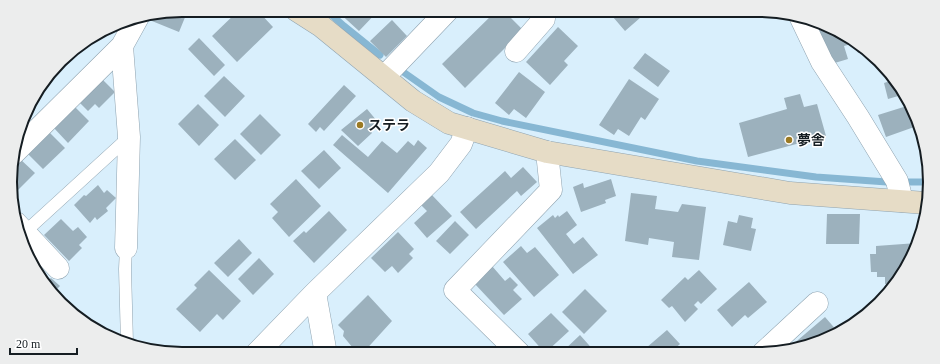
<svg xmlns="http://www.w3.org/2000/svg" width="940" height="364" viewBox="0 0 940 364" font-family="'Times New Roman','Noto Sans JP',serif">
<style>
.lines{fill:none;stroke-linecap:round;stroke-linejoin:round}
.stream{stroke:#87b7d3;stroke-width:7}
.building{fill:#9cb1bd}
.lane-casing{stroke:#8fa3b0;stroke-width:13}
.street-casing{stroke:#8fa3b0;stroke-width:23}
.secondary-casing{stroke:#8fa3b0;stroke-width:23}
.lane{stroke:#fff;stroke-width:12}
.street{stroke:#fff;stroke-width:22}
.secondary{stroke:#e6dcc6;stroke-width:22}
.poi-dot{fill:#9b7a24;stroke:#fff;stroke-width:1.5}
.labels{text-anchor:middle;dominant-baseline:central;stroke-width:3;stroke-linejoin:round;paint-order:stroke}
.poi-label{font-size:14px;font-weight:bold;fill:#151d22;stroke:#fff;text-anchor:start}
.rim{fill:none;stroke:#151d22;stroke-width:2}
</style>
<rect width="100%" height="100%" fill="#d9effc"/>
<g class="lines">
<path class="stream" d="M326,10L344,26L380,55
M399,69L439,97L473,113L502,121L697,161L816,177L887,182
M904,182H927"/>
</g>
<path class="building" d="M182,10H188L179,32L147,19L149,16Z
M244,10H257L273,27L237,62L212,36L238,11L240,13Z
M336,10H379L359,31Z
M497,10H503L523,30L465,88L442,64Z
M607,10H648V11L625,31Z
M691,10H716V11L691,14Z
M392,20L407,36L386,57L370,41Z
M815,22L863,46L867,50L858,53L855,43L844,46L848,59L828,65Z
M558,27L578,46L564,61L568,65L550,85L526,62Z
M199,38L225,65L214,76L188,49Z
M645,53L670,71L658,87L633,68Z
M519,72L545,92L526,118L514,109L509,115L495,103Z
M224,76L245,96L225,117L204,96Z
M100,77L115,92L99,108L95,104L88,111L77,100Z
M629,79L659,99L645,120L641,117L629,136L618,129L614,135L599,125Z
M893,80L905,94L888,99L884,83Z
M344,85L356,96L324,131L320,127L316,132L308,124Z
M800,94L804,107L817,104L826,136L748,157L739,123L787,109L784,98Z
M198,104L219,125L199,146L178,124Z
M910,105L917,126L886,137L878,115Z
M74,106L89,121L68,143L53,127Z
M367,109L377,121L369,129L372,133L358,146L341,130Z
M260,114L281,135L261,155L240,134Z
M49,132L65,148L43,169L28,154Z
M342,135L368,157L382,141L397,153L408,141L414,146L418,140L427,148L388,193L333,145Z
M235,139L256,160L235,180L214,159Z
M324,150L341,168L319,189L301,171Z
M19,158L35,173L13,195L12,166Z
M523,167L537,182L521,196L517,191L476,229L460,212L505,171L511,178Z
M296,179L321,206L289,237L272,218L278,212L270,204Z
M611,179L616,196L605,200L606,203L581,212L573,187L583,183L584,188Z
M98,185L104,193L107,190L116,198L106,208L108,211L97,220L95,217L90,223L74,205L84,195L86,196Z
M631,193L657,196L655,209L678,212L682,204L706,207L699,260L672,257L674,242L649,238L648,245L625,241Z
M431,194L452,216L427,238L414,223L427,211L420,204Z
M329,211L347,230L314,263L293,241L304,231L306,233Z
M567,211L577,225L566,234L574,244L583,237L598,255L573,274L537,228L553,215L555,218L558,215L559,217Z
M827,214H860L859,244H826Z
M739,215L753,218L751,228L756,229L751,251L723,245L728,221L737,223Z
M61,219L73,231L78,227L87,237L79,245L82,248L69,261L44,235Z
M455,221L469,235L450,254L436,241Z
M398,232L414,249L409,254L413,258L398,273L392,266L385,272L371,258Z
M239,239L252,253L228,277L214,263Z
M917,243L901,277L896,283L885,284V277H877V272H871L870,254H876V246Z
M521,246L527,253L535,247L559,275L534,297L503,262Z
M259,258L274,274L253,295L238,279Z
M492,266L505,281L510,277L518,285L513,290L522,299L504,315L474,283Z
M209,270L241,301L223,320L217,314L200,332L176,309L197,288L194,285Z
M699,270L717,289L701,304L698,301L694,305L698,309L685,322L672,306L669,308L661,300L685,277L688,280Z
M37,274L46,282L51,278L60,286L53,293L39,277Z
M749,282L767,302L748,318L745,315L732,327L717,310Z
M585,289L607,311L584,334L562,312Z
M368,295L392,321L362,354H358L343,336L344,331L338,325Z
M551,313L569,331L545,353L528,334Z
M825,317L838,332L824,341L785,351Z
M667,330L680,344L670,353H639L644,347L646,348Z
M580,335L596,353H561Z"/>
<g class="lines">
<defs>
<path id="lane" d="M25,232L129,137
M126,248L125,269L127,343"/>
<path id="street" d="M800,16L822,62L858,117L897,181L902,201
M516,51L544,19
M384,77L448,10
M14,153L122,46
M16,223L58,268
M126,248L129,137L122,46L138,17
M315,293L326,354
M519,353L455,290L551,190L547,152
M763,353L817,303
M256,354L315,293L439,173L461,144L467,128"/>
<path id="secondary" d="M296,10L321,26L413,101L449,123L547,152L790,193L926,203"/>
</defs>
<use href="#lane" class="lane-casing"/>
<use href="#street" class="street-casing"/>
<use href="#secondary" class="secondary-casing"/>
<use href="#lane" class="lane"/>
<use href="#street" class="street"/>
<use href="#secondary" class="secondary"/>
</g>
<g class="poi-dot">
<circle cx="360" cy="125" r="4"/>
<circle cx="789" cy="140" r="4"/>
</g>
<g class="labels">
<g class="poi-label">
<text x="368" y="125">ステラ</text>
<text x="797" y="140">夢舎</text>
</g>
</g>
<path d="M0 0H940V364H0ZM182 17H758A165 165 0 0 1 923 182V182A165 165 0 0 1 758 347H182A165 165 0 0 1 17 182V182A165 165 0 0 1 182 17Z" fill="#eceded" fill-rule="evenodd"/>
<path class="rim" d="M182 17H758A165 165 0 0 1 923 182V182A165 165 0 0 1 758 347H182A165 165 0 0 1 17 182V182A165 165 0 0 1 182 17Z"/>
<path d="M10 348v6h67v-6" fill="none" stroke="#151d22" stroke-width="2"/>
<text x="16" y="348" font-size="12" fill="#151d22" stroke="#ffffff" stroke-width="3" paint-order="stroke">20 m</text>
</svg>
